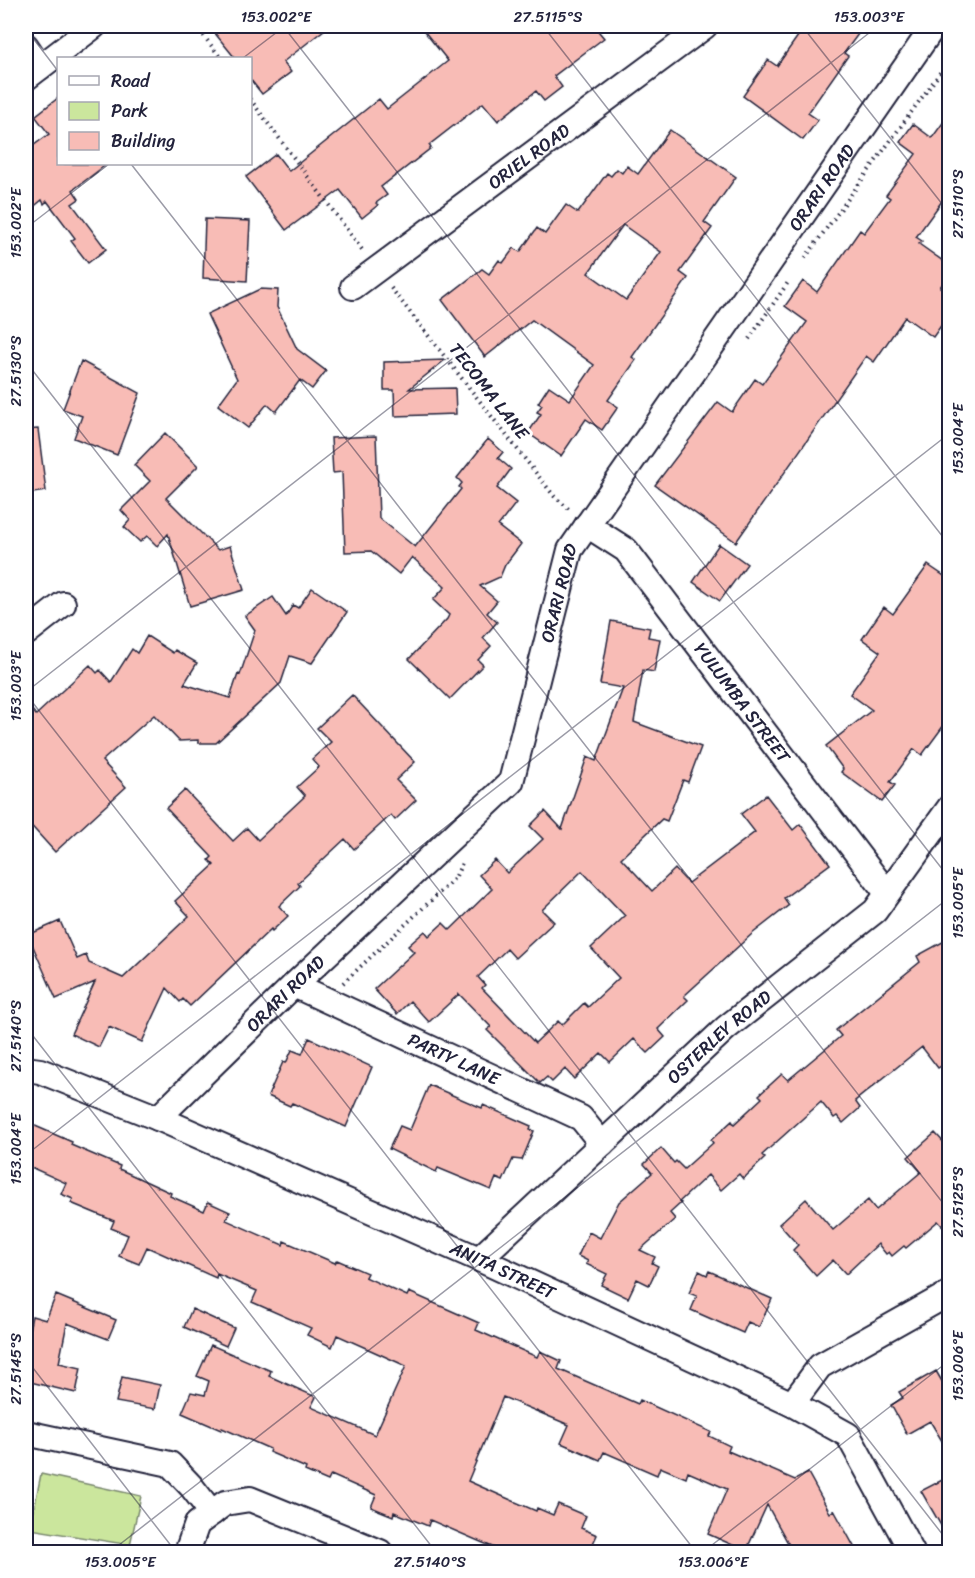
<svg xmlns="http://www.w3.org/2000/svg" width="975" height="1578" viewBox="0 0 975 1578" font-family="Sriracha,sans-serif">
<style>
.green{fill:#cbe69d;stroke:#76846c;stroke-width:1.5}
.building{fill:#f8bcb6;stroke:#22223b;stroke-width:1.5;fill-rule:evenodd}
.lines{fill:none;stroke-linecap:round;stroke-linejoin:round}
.minor-casing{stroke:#22223b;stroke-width:28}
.path{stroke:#22223b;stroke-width:4;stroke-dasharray:1.5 4.5;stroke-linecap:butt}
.minor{stroke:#fff;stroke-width:24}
.ticks{fill:none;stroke:#22223b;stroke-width:1.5;stroke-opacity:0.45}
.labels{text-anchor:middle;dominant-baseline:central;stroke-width:6;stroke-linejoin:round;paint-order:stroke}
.street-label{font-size:18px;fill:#22223b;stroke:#fff}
.neatline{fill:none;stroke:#22223b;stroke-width:2}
.ticks-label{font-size:15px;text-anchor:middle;fill:#22223b}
</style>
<rect width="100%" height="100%" fill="#fff"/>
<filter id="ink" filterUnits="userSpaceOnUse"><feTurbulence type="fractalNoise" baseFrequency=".0167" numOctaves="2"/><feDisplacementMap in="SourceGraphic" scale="12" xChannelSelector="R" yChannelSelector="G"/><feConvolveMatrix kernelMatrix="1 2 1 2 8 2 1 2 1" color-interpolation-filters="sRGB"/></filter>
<g filter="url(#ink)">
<path class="green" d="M41,1474L141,1496L130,1545L30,1529Z"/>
<path class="building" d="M209,26H329L283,62L291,72L262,94L250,79V58H235Z
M420,26H594L604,38L554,76L562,87L544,101L536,91L498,121L483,103L429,145L431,148L381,187L387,195L376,203L378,205L362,218L340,190L286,230L246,177L276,154L289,171L379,99L387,109L448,61Z
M805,26H864L844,53L848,56L808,113L818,120L803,140L743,96L768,60L777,66Z
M58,98V164H107L73,190L79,199L72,204L106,249L88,263L71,241L75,238L47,201L44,204L42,200L26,213V151L49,134L35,116Z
M950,113V190L916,237L922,241L919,244L950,266V274L940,287L950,294V313L933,337L905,317L874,362L866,356L736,542L655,485L718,402L732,412L755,379L762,384L807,322L785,306L803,281L817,292L860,230L864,233L890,198L886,195L916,154L900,142L913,124L932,138Z
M670,130L736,177L704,222L712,228L680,272L688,278L632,357L636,360L608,400L618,407L602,430L586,419L561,456L528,433L541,414L537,412L542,405L538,403L549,386L570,400L594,365L532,320L485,357L442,300L482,269L489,274L499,260L503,263L514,248L520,252L537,228L545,234L566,205L578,213L607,173L611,176L617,169L622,173L627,166L638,174ZM623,225L661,252L626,300L588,273Z
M205,219L250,221L247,281L203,278Z
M260,289L278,290L277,307L297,349L326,371L312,389L300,380L276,412L267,404L248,428L218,405L237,379L207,314Z
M445,360L409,389L455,388L456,414L395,416L394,390H384V362Z
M81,361L140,393L117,455L74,438L82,416L63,409Z
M38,429L46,491L26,494V430Z
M165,433L198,466L166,498L218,550L230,546L244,590L190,606L168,534L157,546L147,536L140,542L124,527L130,520L121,510L150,481L134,465Z
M376,436L379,518L415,547L461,489L459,487L462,483L457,478L488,439L503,452L498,458L511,469L497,488L516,503L498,526L521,544L505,565L500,577L480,586L497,601L487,613L497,622L483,638L491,646L478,660L483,665L450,699L409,659L447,619L449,615L433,600L445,587L412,557L399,574L371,551L345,552L342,472L333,473L331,438Z
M719,544L747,564L720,601L693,582Z
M928,565L950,580V717L922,755L914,749L890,782L895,785L882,802L841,772L843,769L826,746L872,710L850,694L880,652L862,639L884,607L893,614Z
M312,588L347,612L312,663L290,656L281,683L216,743H198V740L179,741L154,715L102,761L126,787L55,852L26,820V703L36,715L90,665L97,673L100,670L111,682L132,649L137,653L147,636L173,653L175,650L197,663L184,684L230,698L238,674L240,675L255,630L245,616L273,597L286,616L293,605L298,608Z
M611,621L650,628L648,637L660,639L654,672L643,670L634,722L701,747L688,782L683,780L667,821L662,819L621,858L652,891L675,869L688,883L755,832L741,814L766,795L793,830L800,824L830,864L784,898L789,905L752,934L684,996L688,1000L658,1029L665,1037L648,1053L634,1039L610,1062L601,1053L574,1079L565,1069L552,1082L547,1077L540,1083L487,1030L491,1027L459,994L429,1022L410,1001L397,1014L374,989L414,952L408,946L425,931L429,936L443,923L450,930L492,889L479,875L495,860L507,873L543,839L530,826L545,811L562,829L587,757L596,761L623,688L600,684ZM582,871L625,916L591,948L619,978L588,1007L584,1003L562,1025L558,1021L535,1043L482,988L485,985L478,977L507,949L515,958L554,922L542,910Z
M352,695L415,762L396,780L416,800L395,820L391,815L354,849L345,839L298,883L300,886L279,906L288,916L272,931L271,929L190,1006L183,999L180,1002L167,988L142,1042L109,1027L99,1047L71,1034L95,982L56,999L28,935L60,921L77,959L86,955L89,963L123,978L189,916L175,901L214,865L209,860L212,857L166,808L185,790L233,841L247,828L258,840L305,796L297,787L319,767L312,759L331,742L317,728Z
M950,938V1060L938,1068L922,1047L855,1101L860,1108L843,1123L837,1116L834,1118L821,1102L762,1155L765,1158L743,1179L739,1174L721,1190L708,1175L679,1202L681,1203L670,1213L675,1219L640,1250L655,1257L652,1263L658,1266L649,1285L637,1279L628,1298L601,1285L607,1274L586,1264L588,1261L578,1256L589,1232L600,1238L619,1202L652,1173L644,1164L661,1148L674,1163L676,1161L684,1169L713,1143L711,1140L732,1121L734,1124L762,1098L759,1095L782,1074L788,1080L841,1036L836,1030L920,962L917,956Z
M309,1038L372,1067L346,1127L292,1103L290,1106L268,1096L283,1062L286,1063L292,1050L302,1054Z
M429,1085L482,1108L483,1105L531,1126L530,1130L534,1131L522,1160L513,1159L503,1181L496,1178L491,1190L438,1168L436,1172L389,1149L400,1126L410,1130Z
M26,1122L72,1142L71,1145L120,1166L119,1169L171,1193L170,1196L204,1211L208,1202L230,1212L226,1220L283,1245L284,1241L335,1263L337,1260L367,1273L365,1277L407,1296L409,1292L479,1323L476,1330L537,1357L540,1351L561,1361L558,1369L638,1404L640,1400L711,1432L709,1436L730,1446L728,1451L795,1480L808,1473L830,1513L834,1510L857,1552H793L767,1505L746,1551L708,1534L727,1489L688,1472L686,1478L660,1467L657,1475L604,1452L600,1460L561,1443L569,1425L503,1397L468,1481L536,1511L537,1508L553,1515L558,1504L586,1516L581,1528L597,1535L589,1552H504L430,1520L428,1526L394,1512L393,1516L371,1507L376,1495L331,1475L328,1481L305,1471L306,1468L269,1452L270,1449L222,1428L221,1430L182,1413L191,1392L205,1395L209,1381L197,1376L211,1345L271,1371L269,1376L316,1397L311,1407L375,1435L406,1366L337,1335L332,1347L307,1335L311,1328L252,1302L257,1291L217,1274L216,1278L147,1247L139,1264L119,1256L128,1235L111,1228L114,1221L71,1203L73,1199L61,1194L66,1183L26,1165Z
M935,1133L950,1149V1234L938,1221L906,1248L904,1246L892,1256L889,1252L886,1254L878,1244L846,1274L833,1260L816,1276L793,1250L798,1245L779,1224L806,1199L833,1230L868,1200L876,1210L921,1172L908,1157Z
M699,1271L707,1275L709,1271L772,1299L759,1327L748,1322L743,1333L691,1310L697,1296L689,1293Z
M56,1295L116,1320L108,1339L67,1323L59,1363L81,1368L76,1393L26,1381V1345L32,1316L46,1320Z
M192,1309L234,1328L226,1346L184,1327Z
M936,1371L950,1395V1454L930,1421L907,1434L891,1405L903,1398L899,1392Z
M122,1377L160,1385L155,1409L116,1402Z
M950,1476V1541L921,1491Z"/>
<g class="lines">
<defs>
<g id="minor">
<path d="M26,46L40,67"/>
<path d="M26,78L94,26"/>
<path id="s1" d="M353,287L705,26"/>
<path id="s2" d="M587,525L626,550L887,893"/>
<path d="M26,633L63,604"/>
<path id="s3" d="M294,985L581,1118L602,1144"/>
<path id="s4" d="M26,1069L40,1071L158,1118L479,1259L792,1404L848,1435L912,1552"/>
<path id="s5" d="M158,1118L294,985L511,782L570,550L934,26"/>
<path id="s6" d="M479,1259L726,1028L875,911L950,807"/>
<path d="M792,1404L820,1366L950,1293"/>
<path d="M26,1433L170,1464L191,1486L212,1513"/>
<path d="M187,1552L197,1524L225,1503L250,1499L380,1552"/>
</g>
</defs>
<use href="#minor" class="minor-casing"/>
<path class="path" d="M196,26L221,58
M250,99L363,251
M805,258L950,59
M391,288L554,496L571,511
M749,339L789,281
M343,983L455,878L462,863"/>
<use href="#minor" class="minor"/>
</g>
</g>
<path class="ticks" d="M283,26L950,879M543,26L950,546M802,26L950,214M26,29L58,71M243,58L285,26M131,164L950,1212M26,228L109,164M26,362L950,1544M26,692L878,26M26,694L696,1552M26,1027L436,1552M26,1155L950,433M26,1359L176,1552M110,1552L950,897M703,1552L950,1360"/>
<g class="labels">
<g class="street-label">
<text stroke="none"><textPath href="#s1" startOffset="219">ORIEL ROAD</textPath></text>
<text stroke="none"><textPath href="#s5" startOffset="1168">ORARI ROAD</textPath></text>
<text transform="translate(489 391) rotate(52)">TECOMA LANE</text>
<text stroke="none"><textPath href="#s5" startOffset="682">ORARI ROAD</textPath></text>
<text stroke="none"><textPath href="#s2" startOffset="238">YULUMBA STREET</textPath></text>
<text stroke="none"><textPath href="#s5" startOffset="178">ORARI ROAD</textPath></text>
<text stroke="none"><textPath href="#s6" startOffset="327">OSTERLEY ROAD</textPath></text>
<text stroke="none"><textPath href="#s3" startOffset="176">PARTY LANE</textPath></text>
<text stroke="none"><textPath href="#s4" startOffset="518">ANITA STREET</textPath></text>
</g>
</g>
<rect width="975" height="1578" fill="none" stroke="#fff" stroke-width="66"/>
<rect x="57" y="57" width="195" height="108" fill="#ffffff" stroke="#a7a7b1" stroke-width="1.5"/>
<rect x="69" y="76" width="30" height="9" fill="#ffffff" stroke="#a7a7b1" stroke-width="1.5"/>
<text x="111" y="87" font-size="18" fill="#22223b">Road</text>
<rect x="69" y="102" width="30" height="18" fill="#cbe69d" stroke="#a7a7b1" stroke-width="1.5"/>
<text x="111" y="117" font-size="18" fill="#22223b">Park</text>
<rect x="69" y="132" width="30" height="18" fill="#f8bcb6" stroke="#a7a7b1" stroke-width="1.5"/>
<text x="111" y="147" font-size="18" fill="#22223b">Building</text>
<rect x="33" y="33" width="909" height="1512" class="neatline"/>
<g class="ticks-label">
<text x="276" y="22">153.002°E</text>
<text x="548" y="22">27.5115°S</text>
<text x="869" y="22">153.003°E</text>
<text transform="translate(958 204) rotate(-90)" y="5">27.5110°S</text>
<text transform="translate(16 223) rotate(-90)" y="5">153.002°E</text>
<text transform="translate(16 371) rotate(-90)" y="5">27.5130°S</text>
<text transform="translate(958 439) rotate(-90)" y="5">153.004°E</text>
<text transform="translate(16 686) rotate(-90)" y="5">153.003°E</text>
<text transform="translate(958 903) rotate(-90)" y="5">153.005°E</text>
<text transform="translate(16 1036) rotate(-90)" y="5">27.5140°S</text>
<text transform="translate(16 1149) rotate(-90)" y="5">153.004°E</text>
<text transform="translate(958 1202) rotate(-90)" y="5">27.5125°S</text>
<text transform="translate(958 1366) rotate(-90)" y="5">153.006°E</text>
<text transform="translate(16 1369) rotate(-90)" y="5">27.5145°S</text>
<text x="120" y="1567">153.005°E</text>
<text x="430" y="1567">27.5140°S</text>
<text x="713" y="1567">153.006°E</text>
</g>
</svg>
